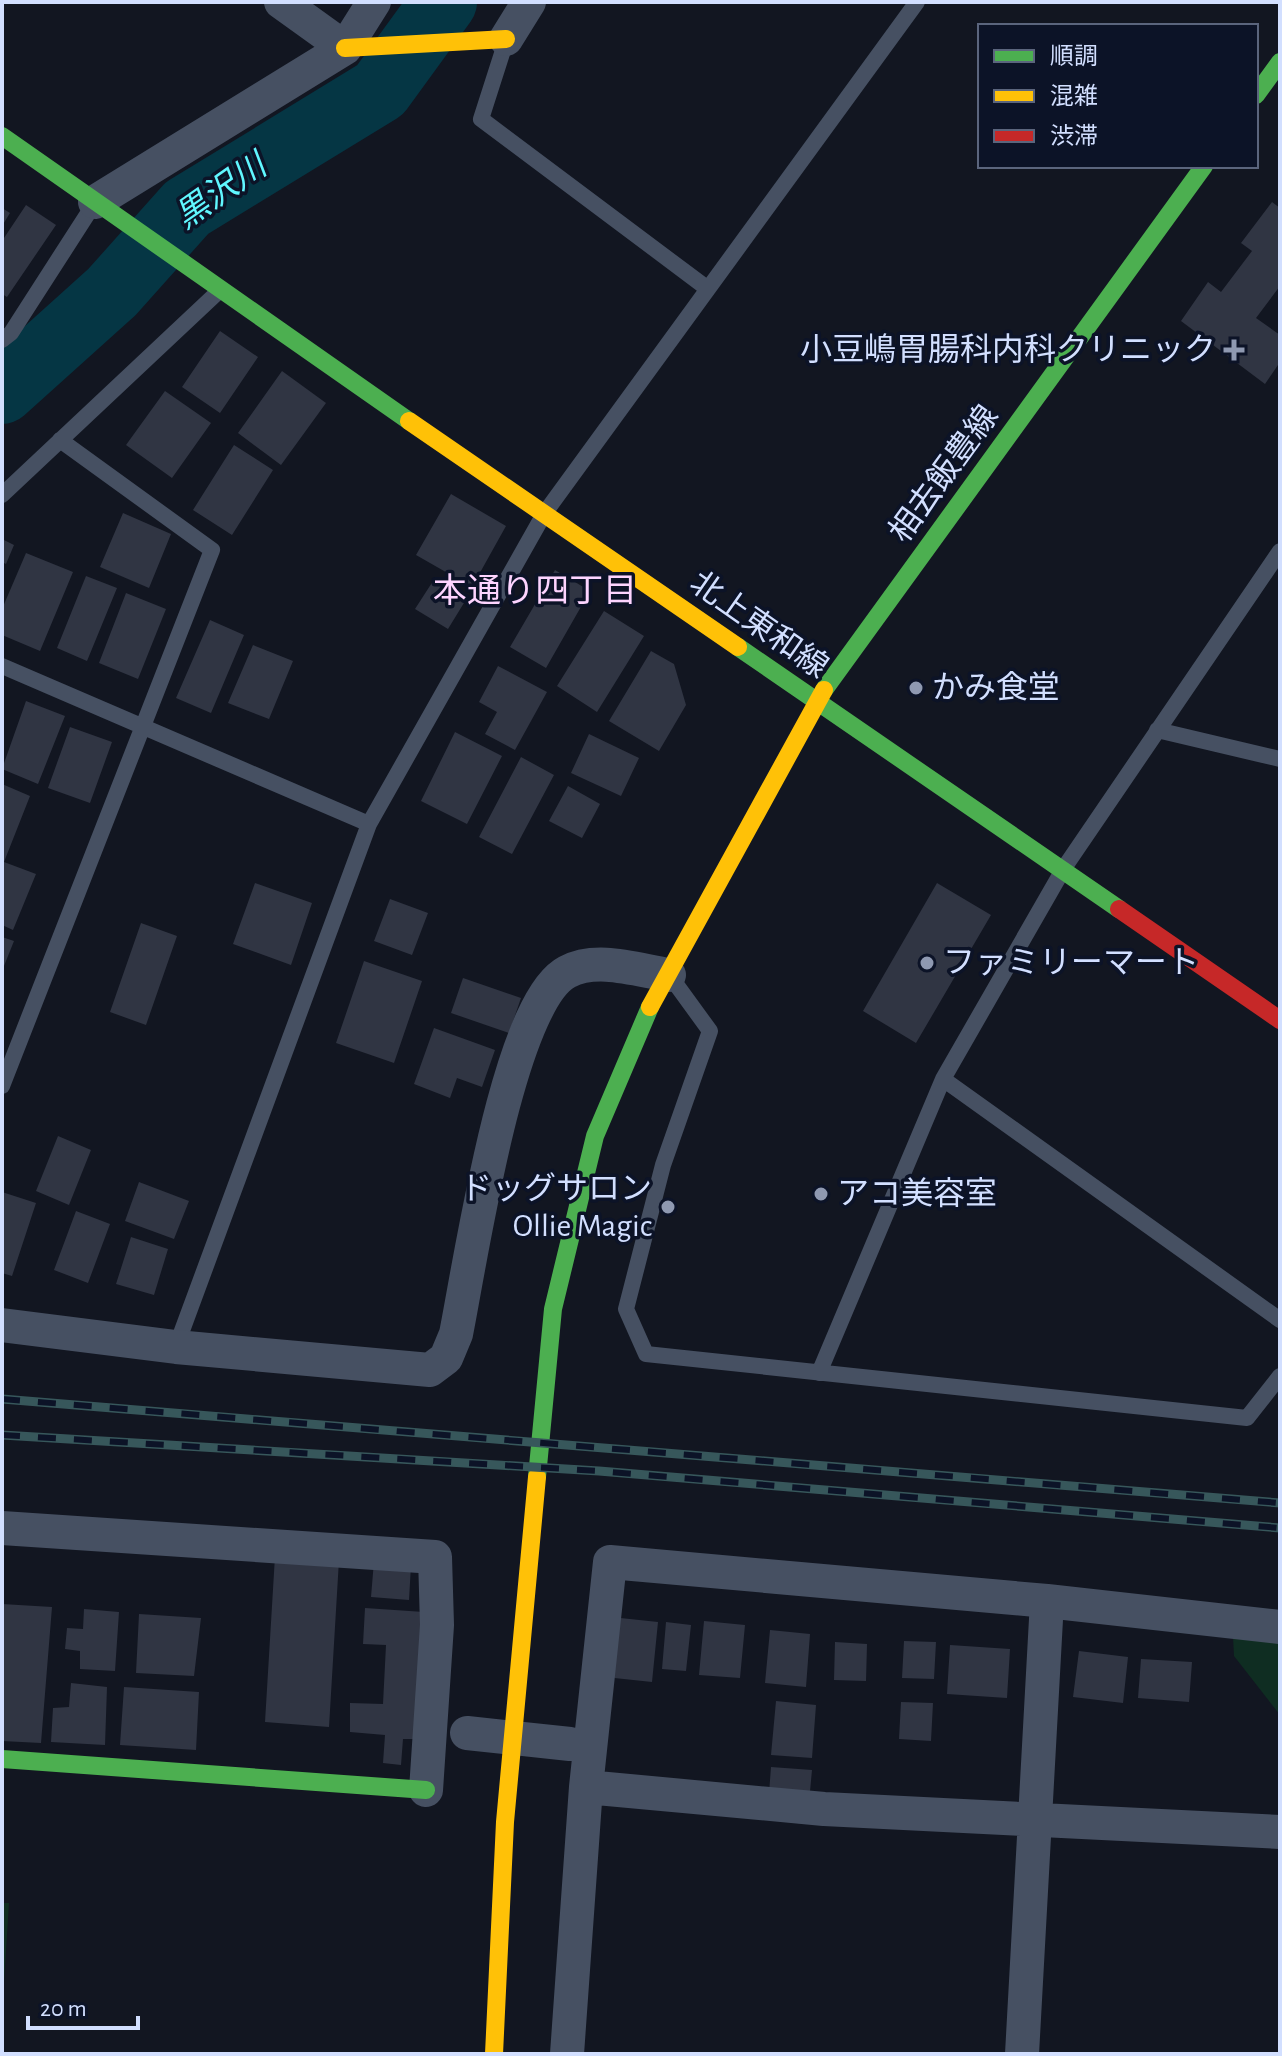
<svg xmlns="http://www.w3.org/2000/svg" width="1282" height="2056" viewBox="0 0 1282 2056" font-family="'Alegreya Sans','Noto Sans JP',sans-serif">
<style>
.green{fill:#0f2d22}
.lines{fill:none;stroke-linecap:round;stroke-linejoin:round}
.river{stroke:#053644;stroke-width:66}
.building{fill:#303543}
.lane{stroke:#465062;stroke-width:16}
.street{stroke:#465062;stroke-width:34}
.fast{stroke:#4caf50;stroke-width:18}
.slow{stroke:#ffc107;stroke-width:18}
.jam{stroke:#c62828;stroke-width:18}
.rail-casing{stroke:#37575b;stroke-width:9}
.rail{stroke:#0c1327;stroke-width:6;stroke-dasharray:18;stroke-linecap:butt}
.poi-dot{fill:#8f99b1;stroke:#0c1327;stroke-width:3}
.labels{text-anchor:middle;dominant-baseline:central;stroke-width:7;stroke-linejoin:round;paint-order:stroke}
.poi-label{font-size:32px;fill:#d2dfff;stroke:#0c1327;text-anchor:start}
.street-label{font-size:32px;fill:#d2dfff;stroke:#0c1327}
.water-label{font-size:34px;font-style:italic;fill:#60f7ff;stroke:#0c1327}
.neighbourhood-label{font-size:34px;fill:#fdd4ff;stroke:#0c1327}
</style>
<rect width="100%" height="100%" fill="#121621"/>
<path class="green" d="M1232,1618L1280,1622V1715L1234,1656Z
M2,1903H9L2,2014Z"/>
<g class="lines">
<path class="river" d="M2,391L112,292L187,208L380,90L444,2"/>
</g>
<path class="building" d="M1272,202L1280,208V286L1256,318L1280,335V362L1265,384L1181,321L1208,282L1221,292L1252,251L1241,243Z
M26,205L56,225L7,297L2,294V241Z
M2,208L10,213L2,226Z
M220,331L258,357L220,413L182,387Z
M282,371L326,403L281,465L238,433Z
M165,391L211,423L172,478L126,445Z
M234,445L273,470L232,535L193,510Z
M451,494L506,526L472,587L416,555Z
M123,513L171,534L149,588L100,567Z
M2,539L14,545L6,564L2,562Z
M26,553L73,572L40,651L2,635V609Z
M555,570L590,591L546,668L510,647Z
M86,576L117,588L87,661L57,648Z
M435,578L467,598L448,629L415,609Z
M126,593L166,609L138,679L99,663Z
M604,611L644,636L597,712L557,686Z
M210,620L244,635L211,713L176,698Z
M253,645L293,661L269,719L228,703Z
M651,651L674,664L686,705L659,751L609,721Z
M498,666L547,692L515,750L485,734L497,712L479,702Z
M26,701L65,716L38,784L2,769Z
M70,727L112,742L90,803L48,788Z
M455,732L502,756L467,824L421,801Z
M589,734L639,758L621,796L571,773Z
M521,757L554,775L512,854L479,837Z
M2,784L30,796L4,862L36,874L13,930L2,925Z
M568,786L600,804L582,838L549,821Z
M255,883L312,903L291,965L233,944Z
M937,883L991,915L916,1043L863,1011Z
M390,899L428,913L412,955L374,941Z
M141,923L177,936L146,1025L110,1012Z
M2,937L14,941L2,971Z
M364,961L422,981L394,1063L336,1043Z
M463,978L521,998L509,1033L451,1013Z
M434,1028L495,1050L482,1087L457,1078L450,1098L414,1084Z
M58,1136L91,1150L69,1205L36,1191Z
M139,1182L189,1201L174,1239L125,1221Z
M2,1192L36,1203L12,1276L2,1273Z
M76,1211L110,1224L88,1283L54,1270Z
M131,1237L168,1249L154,1295L116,1284Z
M275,1556L339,1560L329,1727L265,1722Z
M374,1561L411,1565L409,1600L371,1597Z
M2,1604L52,1607L41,1743L2,1741Z
M365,1608L424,1612L416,1739H403L401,1765L383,1763L385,1735L350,1732V1703L383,1704L386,1645L363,1644Z
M84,1609L119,1612L115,1671L80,1669V1651L65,1649L67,1628L83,1629Z
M139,1614L201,1618L194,1676L136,1673Z
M611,1617L658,1622L652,1682L605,1677Z
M704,1621L745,1625L740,1678L699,1675Z
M666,1622L691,1625L686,1671L662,1669Z
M770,1630L810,1634L806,1687L765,1683Z
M904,1641L936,1642L934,1679L902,1678Z
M835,1642L867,1644L866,1681L834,1680Z
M950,1645L1010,1649L1007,1698L947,1694Z
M1079,1651L1128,1657L1123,1703L1073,1697Z
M1141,1659L1192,1662L1189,1702L1138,1698Z
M71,1683L107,1687L105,1745L51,1742L53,1708L69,1707Z
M124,1687L199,1692L196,1750L120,1745Z
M776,1701L816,1705L812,1758L771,1755Z
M901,1702L933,1703L931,1741L899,1739Z
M771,1767L812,1770L807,1824L767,1820Z"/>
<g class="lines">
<path class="lane" d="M506,41L481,119L708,289
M2,340L11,333L94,204
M2,495L218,292
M2,666L369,824
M1157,730L1280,759
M670,976L710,1031L663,1165L626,1309L646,1354L1247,1418L1280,1376
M943,1079L1280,1320
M2,1086L212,550L60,440
M176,1347L369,824L544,514L917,2
M819,1373L943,1079L1064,868L1280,551"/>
<path class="street" d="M281,2L345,48
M506,39L529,2
M95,202L345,48L374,2
M2,1325L176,1347L430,1370L446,1358L456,1334C470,1265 508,1003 567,972C597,956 637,970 669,975
M2,1528L435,1557L437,1625L426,1790
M467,1733L570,1744
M586,1787L824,1809L1280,1832
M567,2054L586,1787L610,1562L1047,1601L1280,1627
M1022,2054L1047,1601"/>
<path class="fast" d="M1256,95L1280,62
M2,136L409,421
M738,647L1119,909
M824,690L1204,166
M537,1477L553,1309L595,1136L650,1007
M2,1759L426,1790"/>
<path class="slow" d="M345,48L506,39
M409,421L738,647
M650,1007L824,690
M494,2054L505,1822L537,1477"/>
<path class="jam" d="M1119,909L1280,1020"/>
<defs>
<path id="rail" d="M2,1399L1280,1503
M2,1435L599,1471L1280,1528"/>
</defs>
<use href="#rail" class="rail-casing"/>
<use href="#rail" class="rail"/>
</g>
<g class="poi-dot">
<path d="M1230 338h8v8h8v8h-8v8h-8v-8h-8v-8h8z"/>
<circle cx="916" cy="688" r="8"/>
<circle cx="927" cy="963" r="8"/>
<circle cx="821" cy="1194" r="8"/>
<circle cx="668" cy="1207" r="8"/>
</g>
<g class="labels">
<g class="poi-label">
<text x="1216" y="350" text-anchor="end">小豆嶋胃腸科内科クリニック</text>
<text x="932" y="688">かみ食堂</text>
<text x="943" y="963">ファミリーマート</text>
<text x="652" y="1189" text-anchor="end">ドッグサロン<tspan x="652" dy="37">Ollie Magic</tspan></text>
<text x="837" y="1194">アコ美容室</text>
</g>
<g class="street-label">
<text transform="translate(944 474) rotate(-54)">相去飯豊線</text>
<text transform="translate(759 625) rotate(35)">北上東和線</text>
</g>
<g class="water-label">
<text transform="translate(221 192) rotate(-35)">黒沢川</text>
</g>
<g class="neighbourhood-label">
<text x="535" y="592">本通り四丁目</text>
</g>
</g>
<rect width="1282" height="2056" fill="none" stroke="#d2dfff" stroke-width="8"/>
<rect x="978" y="24" width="280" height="144" fill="#0c1327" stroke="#5b657d" stroke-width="2"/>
<rect x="994" y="50" width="40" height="12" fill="#4caf50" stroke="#5b657d" stroke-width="2"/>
<text x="1050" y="64" font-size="24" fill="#d2dfff">順調</text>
<rect x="994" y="90" width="40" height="12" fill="#ffc107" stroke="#5b657d" stroke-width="2"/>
<text x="1050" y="104" font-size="24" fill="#d2dfff">混雑</text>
<rect x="994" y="130" width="40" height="12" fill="#c62828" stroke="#5b657d" stroke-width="2"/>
<text x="1050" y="144" font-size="24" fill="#d2dfff">渋滞</text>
<path d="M28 2016v12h110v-12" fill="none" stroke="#d2dfff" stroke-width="4"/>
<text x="40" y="2016" font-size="24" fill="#d2dfff" stroke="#0c1327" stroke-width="6" paint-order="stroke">20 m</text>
</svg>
